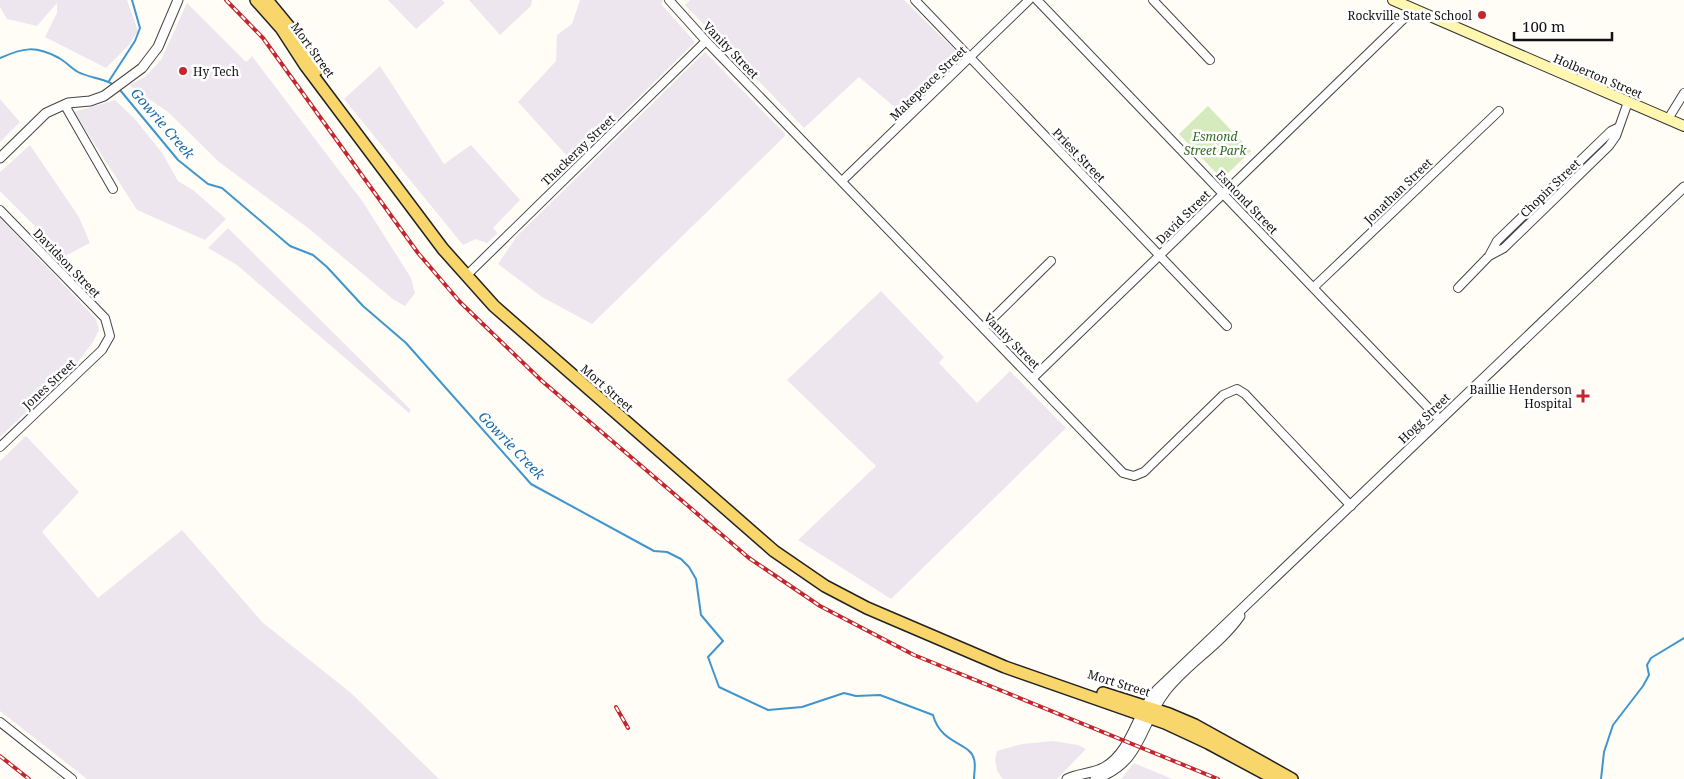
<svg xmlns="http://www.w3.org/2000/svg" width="1684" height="779" viewBox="0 0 1684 779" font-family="'Noto Serif',serif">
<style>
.industrial{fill:#eee6ef}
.green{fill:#d5ebbd}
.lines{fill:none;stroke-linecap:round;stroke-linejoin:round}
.stream{stroke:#3f96cf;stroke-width:2}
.minor-casing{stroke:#444;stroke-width:10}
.tertiary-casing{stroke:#444;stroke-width:11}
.secondary-casing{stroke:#333;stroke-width:12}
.primary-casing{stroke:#222;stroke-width:14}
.minor{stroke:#fff;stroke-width:8}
.tertiary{stroke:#fff;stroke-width:9}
.secondary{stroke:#fff6b0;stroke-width:10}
.primary{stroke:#f9d66b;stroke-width:11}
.rail-casing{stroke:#c4262e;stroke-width:4}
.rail{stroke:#fff;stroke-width:2;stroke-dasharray:5.5;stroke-linecap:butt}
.poi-dot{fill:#c4262e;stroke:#fff;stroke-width:2}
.labels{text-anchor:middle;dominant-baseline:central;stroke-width:5;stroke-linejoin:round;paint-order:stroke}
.poi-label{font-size:12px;fill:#111;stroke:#fff;text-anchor:end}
.street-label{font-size:12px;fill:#111;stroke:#fff}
.park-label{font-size:12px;font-style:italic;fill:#2f6b1f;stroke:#fff}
.water-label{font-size:14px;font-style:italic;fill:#1768a6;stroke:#fff}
</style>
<rect width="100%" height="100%" fill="#fffdf5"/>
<path class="industrial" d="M0,0H127L138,31L129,45L106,68L45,37L57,13V3L37,26L7,19L0,7Z
M388,0H442L445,3L416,29Z
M469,0H532L531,6L500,35Z
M580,0H664L661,4L695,42L584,151L568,157L518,102L556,61L557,35L572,24Z
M690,0H904L960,55L904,115L859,77L804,128L685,5Z
M187,3L246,62L252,56L363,202L411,278L415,293L405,306L394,300L308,228L219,162L168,112L129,85L145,77L161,60Z
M705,52L786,135L592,324L542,297L498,264L517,236Z
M380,66L444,164L471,145L520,200L493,228L498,233L487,243L476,239L463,245L344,99Z
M0,99L20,122L0,142Z
M115,100L134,118L163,154L178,181L193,190L226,219L205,240L137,210L74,112Z
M30,145L79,217L90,243L65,256L0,191V172Z
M0,218L96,319L99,330L93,342L74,367L0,437Z
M228,228L411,410L409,413L237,265L208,248Z
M881,291L944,357L939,363L977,403L1010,371L1066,428L891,599L798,540L876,466L787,380Z
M26,436L79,492L42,532L98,598L182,530L262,622L351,693L439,779H87L0,711V461Z
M1053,741L1078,745L1086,749L1057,779H1003L997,771L995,759L997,751L1022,744Z
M1134,763L1170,778L1173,779H1121Z"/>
<path class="green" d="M1208,106L1251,151L1224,177H1220L1179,134Z"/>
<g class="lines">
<path class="stream" d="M0,58C23,48 35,45 59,58C66,62 71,68 78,72C89,78 104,78 114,85
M109,81L135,41L140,28L132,0
M120,90L178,160L208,184L222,188L290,246L313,255L327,267L363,306L406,343L531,484L654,551L667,552L681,559L689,567L696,579L701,615L723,641L708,657L719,687L768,710L802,707L844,693L856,696L880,695L933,715C941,745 970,742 974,759C976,765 974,773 974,779
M1601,779L1604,752L1613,725L1643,686L1649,675L1647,665L1651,658L1684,638"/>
<defs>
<path id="minor" d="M669,0L706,41L1123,473L1134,476L1144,472L1223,395L1237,389L1245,394L1351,506
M915,0L1227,326
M1037,0L1440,420
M1153,0L1210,60
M68,103L67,109L113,189
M1668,119L1684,93
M842,181L1029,0
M0,210L105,318L110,336L102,350L0,447
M1489,256L1504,248L1609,146L1616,136L1628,102
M466,276L706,41
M1314,287L1499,111
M1458,288L1489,256L1497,241L1611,131L1617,128
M983,328L1051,261
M1033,378L1414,9
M0,722L72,779"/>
<path id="tertiary" d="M0,158L46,113L68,103L90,101L104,96L142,68L158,47L178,0
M1067,779C1079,773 1093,774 1105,767C1133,750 1136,713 1157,690L1684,187
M1095,779C1142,763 1139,726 1165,692C1186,664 1219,646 1240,616"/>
<path id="secondary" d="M1393,0L1684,126"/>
<path id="primary" d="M256,0L281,28L305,65L443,249L494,306L774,551L825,586L867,608L1005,667L1165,723L1208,743L1275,779
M267,0L295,34L317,70
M1103,693L1169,714L1195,725L1292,779"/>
</defs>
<use href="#minor" class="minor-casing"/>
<use href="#tertiary" class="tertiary-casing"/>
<use href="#secondary" class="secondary-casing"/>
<use href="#primary" class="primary-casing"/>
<use href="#minor" class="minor"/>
<use href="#tertiary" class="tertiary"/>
<use href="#secondary" class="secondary"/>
<use href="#primary" class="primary"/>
<defs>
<path id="rail" d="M226,0L263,38L418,253L460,302L542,381L749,558L820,606L914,655L1218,779
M616,707L628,728
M0,756L29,779"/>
</defs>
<use href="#rail" class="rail-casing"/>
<use href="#rail" class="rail"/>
</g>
<g class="poi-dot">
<circle cx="1482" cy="15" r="5"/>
<circle cx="183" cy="71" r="5"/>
<path d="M1580.5 388.5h5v5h5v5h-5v5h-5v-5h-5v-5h5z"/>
</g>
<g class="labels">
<g class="poi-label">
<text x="1472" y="15">Rockville State School</text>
<text x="193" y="71" text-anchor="start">Hy Tech</text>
<text x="1572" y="389">Baillie Henderson<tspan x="1572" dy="14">Hospital</tspan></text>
</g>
<g class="street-label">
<text transform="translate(313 50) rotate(54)">Mort Street</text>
<text transform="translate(731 50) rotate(46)">Vanity Street</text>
<text transform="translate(1598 76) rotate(23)">Holberton Street</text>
<text transform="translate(928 83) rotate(-44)">Makepeace Street</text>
<text transform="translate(578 150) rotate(-44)">Thackeray Street</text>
<text transform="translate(1079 155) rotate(46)">Priest Street</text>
<text transform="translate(1550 188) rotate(-44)">Chopin Street</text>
<text transform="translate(1398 191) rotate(-44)">Jonathan Street</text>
<text transform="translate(1247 202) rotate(46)">Esmond Street</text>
<text transform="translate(1183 217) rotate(-45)">David Street</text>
<text transform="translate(67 263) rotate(46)">Davidson Street</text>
<text transform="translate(1012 341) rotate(45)">Vanity Street</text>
<text transform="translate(49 384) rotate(-43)">Jones Street</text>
<text transform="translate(607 388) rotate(41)">Mort Street</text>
<text transform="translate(1424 418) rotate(-44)">Hogg Street</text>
<text transform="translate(1119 683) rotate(17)">Mort Street</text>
</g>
<g class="park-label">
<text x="1215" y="136">Esmond<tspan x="1215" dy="14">Street Park</tspan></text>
</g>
<g class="water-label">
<text transform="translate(163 123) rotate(49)">Gowrie Creek</text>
<text transform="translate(512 445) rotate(46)">Gowrie Creek</text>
</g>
</g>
<path d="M1514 32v8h98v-8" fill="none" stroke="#111111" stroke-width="2.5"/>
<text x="1522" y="32" font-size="15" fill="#111111" stroke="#ffffff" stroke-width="4" paint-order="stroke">100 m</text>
</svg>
